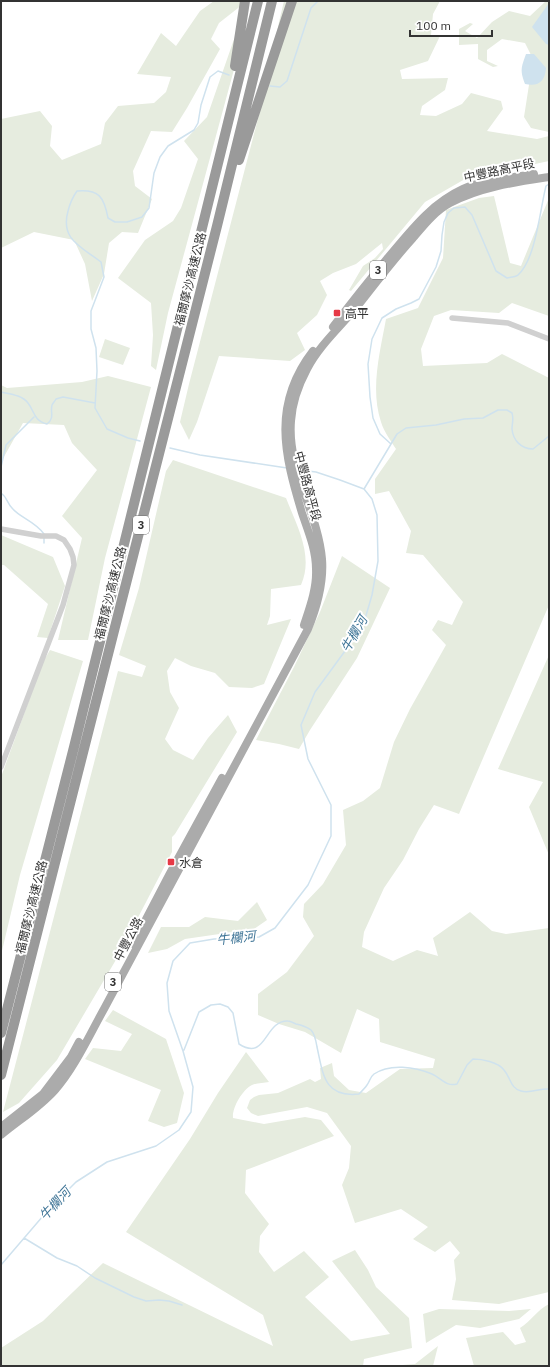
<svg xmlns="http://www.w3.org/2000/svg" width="550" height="1367" viewBox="0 0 550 1367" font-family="'IBM Plex Sans','Noto Sans TC',sans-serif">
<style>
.green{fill:#e6ecdf}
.water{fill:#cfe2ee}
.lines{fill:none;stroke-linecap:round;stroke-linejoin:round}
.stream{stroke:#cfe2ee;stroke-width:1.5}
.minor{stroke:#d0d0d0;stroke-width:5.5}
.primary{stroke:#ababab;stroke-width:8}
.motorway{stroke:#9a9a9a;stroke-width:10}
.poi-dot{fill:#e63946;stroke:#fff;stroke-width:1.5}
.labels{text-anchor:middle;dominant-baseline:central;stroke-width:4;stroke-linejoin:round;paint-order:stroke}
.shield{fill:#fff;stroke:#707070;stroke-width:1}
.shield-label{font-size:11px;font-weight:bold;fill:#333}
.street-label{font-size:12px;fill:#333;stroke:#fff}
.poi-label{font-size:12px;fill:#333;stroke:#fff;text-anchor:start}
.water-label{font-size:13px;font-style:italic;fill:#3f7597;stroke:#fff}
</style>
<rect width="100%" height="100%" fill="#fff"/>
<path class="green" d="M214,1H247L219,23L211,39L220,49L187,108L172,132L151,131L133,171L135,186L152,199L138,233L122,232L109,243L104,274L92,301L85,264L74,240L34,232L1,248V119L40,111L52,126L50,146L62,160L101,144L105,123L118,106L154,103L166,92L171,77L137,74L161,33L176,46L200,11Z
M284,1H440L433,14L431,35L440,36L428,61L400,70L402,79L448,78L445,90L422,106L420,115L436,116L462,104L471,93L501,101L503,109L487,131L537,139L549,136V161L465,179L425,202L351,291L349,290L363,266L375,258L383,249L382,243L356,264L333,273L320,281L327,295L317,315L297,333L305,350L290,361L219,356L197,422L189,440L180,422L189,384L267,84L279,22Z
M546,1H549V132L531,128L524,117L533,59L525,43L502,39L487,50V61L498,66L493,67L478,59V44L459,45V29L470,23L473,24L465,31L477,38L492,22L509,11L530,16Z
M242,22L236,62L168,313L156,370L151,366L153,335L151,303L118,278L145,240L173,221L181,208L198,159L184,141L207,117L233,42Z
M494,196L510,263L521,266L549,198V316L512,303L499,313L451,310L434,316L421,349L423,366L487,363L502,354L549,378V605L459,814L434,805L419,829L403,860L384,888L364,932L362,947L393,961L417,950L438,956L433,938L470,912L492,931L506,934L549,928V1292L499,1304L452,1300L456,1279L454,1260L460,1253L450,1241L435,1252L413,1239L428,1227L401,1209L355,1223L342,1185L349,1168L351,1146L327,1113L307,1107L258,1116L251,1113L247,1108L250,1100L254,1097L259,1095L278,1093L310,1079L315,1082L321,1079L320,1068L332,1063L334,1076L349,1090L366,1093L400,1069L433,1068L435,1059L380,1042L379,1019L357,1009L341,1053L305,1032L279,1024L258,1015V994L287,972L314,936L303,917L304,904L323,884L346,845L343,810L363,801L380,788L394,742L410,709L446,645L432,630L438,620L452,625L463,602L423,555L406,553L411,531L389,491L375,494V479L396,449C391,441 384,432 381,422C370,389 380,352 386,319L418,308L443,258L446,210L479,198Z
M105,339L130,348L123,365L99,357Z
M108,376L151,387L105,558L88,640H58L82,538L62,516L97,470L72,443L64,425L23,423L1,462V385L7,388L82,382Z
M173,460L286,498C297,526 314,556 301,585L271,589L270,616L267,625L291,619L264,684L252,688L229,687L215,673L191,666L175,658L167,671L170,692L179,708L165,739L173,750L193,760L208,738L228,715L237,732L175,834L172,837V852L117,958L57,1060L19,1103L3,1112L118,671L142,677L146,666L119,655L139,588L166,471Z
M1,535L53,557L65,586L48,638L37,637L48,604L4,565H1Z
M342,556L390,588L357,658L310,730L299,749L279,744L256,740L294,667L320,612Z
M50,650L83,661L20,875L1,955V777L43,662Z
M549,655V855L529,807L543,782L498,769Z
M257,902L267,920L254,929L185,939L167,949L148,953L161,927H189L205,917L238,921Z
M113,1010L166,1039L184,1093L177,1123L164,1127L148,1121L161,1090L85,1059L93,1048L121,1051L132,1034L105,1021Z
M246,1052L269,1082C264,1083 257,1083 252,1085C242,1090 232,1108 233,1118L264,1124L305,1117L321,1120L334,1136L246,1170L245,1193L269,1224L260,1236L259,1252L274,1272L304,1251L329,1277L305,1297L351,1341L390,1334L332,1261L355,1250L368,1270L376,1287L409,1318L412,1348L364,1359L363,1366H1V1348L43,1321L103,1263L273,1346L263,1315L126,1232L190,1139L218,1093Z
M549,1304V1366H474L466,1338L503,1332L515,1345L526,1342L520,1328C531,1321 537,1310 549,1304Z
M439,1309L509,1311L531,1309L519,1319L480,1328L456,1325L426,1343L423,1314Z
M438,1346L433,1366H390L415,1364Z"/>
<path class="water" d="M549,3V45L546,44L532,27Z
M526,54H534L546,68C545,81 539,87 525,84C520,70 521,68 526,54Z"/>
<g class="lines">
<path class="stream" d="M270,86L280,87L287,81L311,8L318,1
M1,392C10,394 22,395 28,403C35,412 33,420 47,424C55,418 50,412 52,405C53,403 55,401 56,399L63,397L95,403
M140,441L128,438L107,429L95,408L97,371L96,348L91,329V311L104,277L101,262C82,247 60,240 68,211C70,203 72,198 77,191C99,189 104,197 108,218L115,222H127L142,217L149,208L154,173L160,157L168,146L194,130L198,123L201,105L210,77L218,71L229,75
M391,444L380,434L373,418L370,397L368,364L372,339L382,318L396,309L411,303L419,299L436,267L441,251L442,235L444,222L448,213L454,208L465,207L472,215L496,271L507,278C511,277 516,277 518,275C536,259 540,209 546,186L549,184
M170,448L200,455L287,468
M1,467L6,445L34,417
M364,489L397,434L406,428L436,425L464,419L483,418L498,410H507L512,413C514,419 512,423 512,429C513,440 521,449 533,449L549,436
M1,493C7,497 7,503 12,508C20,518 35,521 44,534
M44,537V543
M184,1050L199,1012L211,1005L220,1004L228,1007L233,1013L239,1044C267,1062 264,1020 288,1021C290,1021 294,1023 296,1024C301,1025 307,1027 311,1030C315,1034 316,1041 317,1047C323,1074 324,1098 359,1094C362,1091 365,1088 367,1085C370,1081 370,1077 374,1074C390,1063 415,1067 432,1074C441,1078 446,1087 457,1084L467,1065L473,1059C482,1059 498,1062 504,1070C511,1078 510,1088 521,1091C530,1094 540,1088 549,1089
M24,1238L57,1258L77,1266L95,1278L134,1297L146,1301L159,1300L169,1301L182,1305
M1,1265L49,1209L76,1182L107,1162L156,1146L179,1130L191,1112L193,1087L183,1051L169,1011L167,983L173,961L190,943L214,939L259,937L275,928L308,885L331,836V805L308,759L301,725L315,692L356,636L365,619L372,595L378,561L377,515L372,499L364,489L340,480L316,472L300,470"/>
<path class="minor" d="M452,318L508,323L549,339
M1,529L41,536H56L64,540L70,549L73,557L74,565L63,605L1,767"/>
<path class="primary" d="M333,327C350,304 368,282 386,260C409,233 430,204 463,189C485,179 511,178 534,174
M304,625C310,607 317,588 316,569C316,549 308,531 302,513C284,454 272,404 313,351
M133,944L169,875L222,778
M1,1127L43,1094L71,1057L79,1042
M1,1135C19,1120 39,1108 55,1090C74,1069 90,1034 104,1009L308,629C317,607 324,584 322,559C318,512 287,470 291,421C292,404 299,384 307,369C319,346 339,328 356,308C375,284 393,260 413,238C424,225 435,211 450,203C480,187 516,182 549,177"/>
<path class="motorway" d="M235,66L245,1
M239,160L292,1
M1,1033L74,747L258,1
M1,1075L217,226L272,1"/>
</g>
<g class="poi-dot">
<rect x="333" y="309" width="8" height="8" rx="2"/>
<rect x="167" y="858" width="8" height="8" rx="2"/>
</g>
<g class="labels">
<g class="shield">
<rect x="370" y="261" width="16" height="18" rx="3"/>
<rect x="133" y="516" width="16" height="18" rx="3"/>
<rect x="105" y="973" width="16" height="18" rx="3"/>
</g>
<g class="shield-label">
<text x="378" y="270">3</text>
<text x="141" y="525">3</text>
<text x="113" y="982">3</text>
</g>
<g class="street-label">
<text transform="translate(499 170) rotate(-12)">中豐路高平段</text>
<text transform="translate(190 279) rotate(-76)">福爾摩沙高速公路</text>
<text transform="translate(308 486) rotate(75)">中豐路高平段</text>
<text transform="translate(110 593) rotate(-76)">福爾摩沙高速公路</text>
<text transform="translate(31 907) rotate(-76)">福爾摩沙高速公路</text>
<text transform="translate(128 939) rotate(-62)">中豐公路</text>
</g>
<g class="poi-label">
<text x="345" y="313">高平</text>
<text x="179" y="862">水倉</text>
</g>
<g class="water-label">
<text transform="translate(354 634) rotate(-60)">牛欄河</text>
<text transform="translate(236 938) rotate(-6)">牛欄河</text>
<text transform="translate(55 1204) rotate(-47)">牛欄河</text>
</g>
</g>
<rect width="550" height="1367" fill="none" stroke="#333333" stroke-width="4"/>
<path d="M410 30v6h82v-6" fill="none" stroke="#333333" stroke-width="2"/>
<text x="416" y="30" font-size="12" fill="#333333" stroke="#ffffff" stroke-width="3" paint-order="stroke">100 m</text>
</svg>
